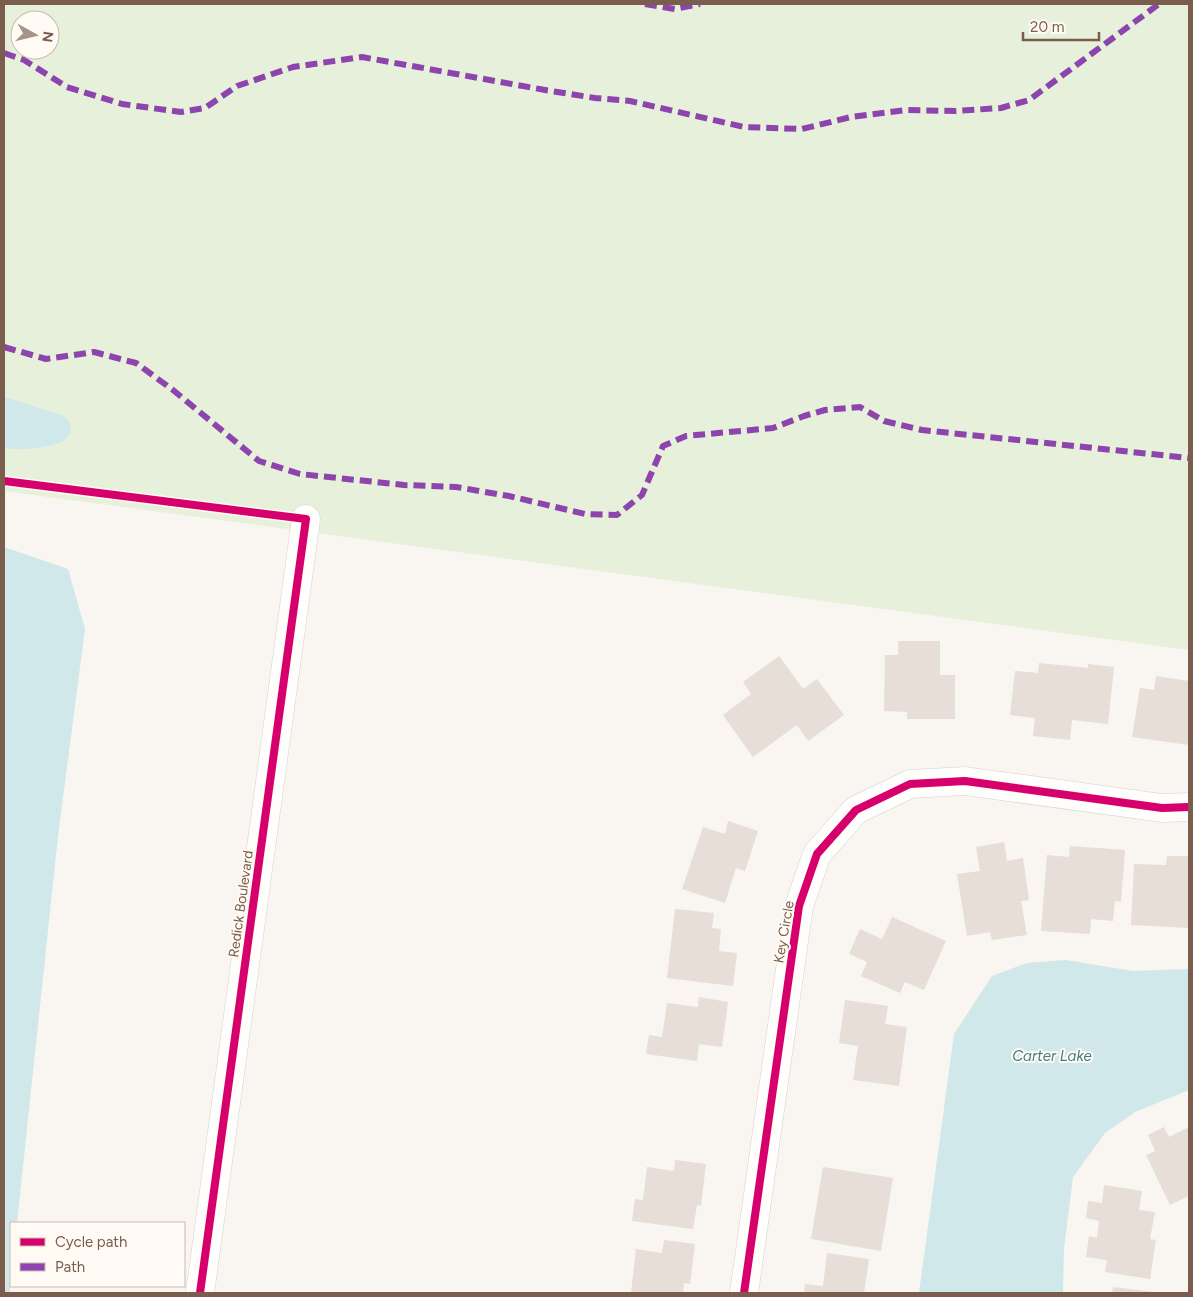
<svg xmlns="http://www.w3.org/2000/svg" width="1193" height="1297" viewBox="0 0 1193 1297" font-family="Figtree,sans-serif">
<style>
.green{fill:#e6f0da;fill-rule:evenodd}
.water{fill:#d0e8ea}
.building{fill:#e6ded7}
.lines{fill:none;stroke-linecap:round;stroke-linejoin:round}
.minor-casing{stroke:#d7d1cb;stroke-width:29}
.minor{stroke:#fefefd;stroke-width:28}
.quiet{stroke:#8e44ad;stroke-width:6;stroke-dasharray:12 6;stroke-linecap:butt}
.cycleway-casing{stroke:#fffaf3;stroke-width:11}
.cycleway{stroke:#d6006c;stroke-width:8}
.labels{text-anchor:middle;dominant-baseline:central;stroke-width:4;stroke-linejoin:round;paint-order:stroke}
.street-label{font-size:14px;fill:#7a5d4d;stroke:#fffaf3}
.water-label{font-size:15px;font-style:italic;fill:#427b86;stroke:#fffaf3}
</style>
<rect width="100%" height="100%" fill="#f9f5f0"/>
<path class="green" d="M4,4H1189V650L4,491ZM20,20H50V50H20Z"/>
<path class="water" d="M4,397L62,415C67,418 70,422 71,428C71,434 65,441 59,443C47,448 17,451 4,448Z
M4,547L68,569L85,629L58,836L17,1223H11L10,1293H4Z
M1066,960L1133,971L1189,969V1090L1135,1112L1105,1133L1073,1177L1064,1248L1063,1293H919L954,1034L992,976L1027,963Z"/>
<path class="building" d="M898,641H940V675H955V719H907V712L884,711L885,655H898Z
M779,656L803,689L817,679L844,715L808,741L797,725L753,757L723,715L751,694L743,682Z
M1039,663L1088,668V664L1114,667L1108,724L1072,720L1070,740L1033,736L1035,718L1010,715L1015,671L1038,673Z
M1156,676L1189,681V745L1132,737L1140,688L1154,690Z
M728,821L758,831L745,871L736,868L725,903L682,889L703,827L725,834Z
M1004,842L1007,861L1023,858L1029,900L1021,901L1027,935L992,940L990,932L967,936L957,874L980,871L976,847Z
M1070,846L1125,850L1121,902L1115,901L1113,921L1091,919L1090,934L1041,931L1047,855L1069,857Z
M1167,856H1189V928L1131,925L1134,864L1166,865Z
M675,909L714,913L712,928L721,929L719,951L737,953L733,986L667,978Z
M892,917L946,941L924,990L905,982L900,993L861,976L867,962L849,954L860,929L882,939Z
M699,997L728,1002L722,1047L699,1044L697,1061L646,1054L649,1035L662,1037L667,1003L698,1007Z
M845,1000L888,1006L885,1024L907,1027L899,1086L853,1080L858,1046L839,1043Z
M1164,1127L1169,1137L1189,1127V1196L1170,1205L1146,1155L1155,1151L1148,1135Z
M675,1160L706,1164L701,1206L697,1205L693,1229L632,1221L635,1199L643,1200L647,1167L674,1171Z
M823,1167L893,1178L881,1251L811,1239Z
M1104,1185L1142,1191L1139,1210L1155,1212L1150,1239L1156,1240L1150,1279L1105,1272L1107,1260L1086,1257L1089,1236L1097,1238L1099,1221L1086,1218L1088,1201L1102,1203Z
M664,1240L695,1244L690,1284L684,1283L683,1293H631L636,1249L662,1253Z
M827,1253L869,1259L864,1293H804L805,1284L823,1286Z
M1113,1287L1154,1292L1153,1293H1112Z"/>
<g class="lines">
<defs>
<path id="minor" d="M200,1293L306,519
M744,1293L799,906L817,854L856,810L910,784L965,781L1162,808L1189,807"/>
</defs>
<use href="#minor" class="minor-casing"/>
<use href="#minor" class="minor"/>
<path class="quiet" d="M645,4L675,9L700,4
M4,53L24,60L67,87L122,104L181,112L205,108L237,86L293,67L362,57L545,90L595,98L630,101L744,127L802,129L851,117L906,110L956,111L1001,108L1029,100L1159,4
M4,347L46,359L94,352L136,363L173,390L259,461L300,474L404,485L456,487L509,496L585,514L617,515L642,495L663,446L686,436L773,428L804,416L825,410L860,407L884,421L922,430L1189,458"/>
<defs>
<path id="cycleway" d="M4,481L306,519L200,1293
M744,1293L799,906L817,854L856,810L910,784L965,781L1162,808L1189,807"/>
</defs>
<use href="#cycleway" class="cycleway-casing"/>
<use href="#cycleway" class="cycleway"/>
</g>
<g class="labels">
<g class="street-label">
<text transform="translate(241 904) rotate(-82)">Redick Boulevard</text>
<text transform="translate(784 932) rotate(-80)">Key Circle</text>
</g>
<g class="water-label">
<text x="1052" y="1056">Carter Lake</text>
</g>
</g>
<rect width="1193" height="1297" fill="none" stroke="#7a5d4d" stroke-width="10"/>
<rect x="10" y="1222" width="175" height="65" fill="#fffaf3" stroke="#cabbb1"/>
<rect x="20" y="1238" width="25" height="8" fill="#d6006c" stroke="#cabbb1"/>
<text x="55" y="1247" font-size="15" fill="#7a5d4d">Cycle path</text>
<rect x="20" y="1263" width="25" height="8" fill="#8e44ad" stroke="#cabbb1"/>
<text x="55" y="1272" font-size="15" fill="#7a5d4d">Path</text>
<g transform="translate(35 35) rotate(98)"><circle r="24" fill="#fffaf3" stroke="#cabbb1"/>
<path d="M0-4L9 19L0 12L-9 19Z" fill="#a69286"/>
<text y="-8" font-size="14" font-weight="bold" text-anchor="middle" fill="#7a5d4d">N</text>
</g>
<path d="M1023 32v8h76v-8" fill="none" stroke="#7a5d4d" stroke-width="2.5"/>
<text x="1030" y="32" font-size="15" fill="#7a5d4d" stroke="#fffaf3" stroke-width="4" paint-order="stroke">20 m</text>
</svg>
